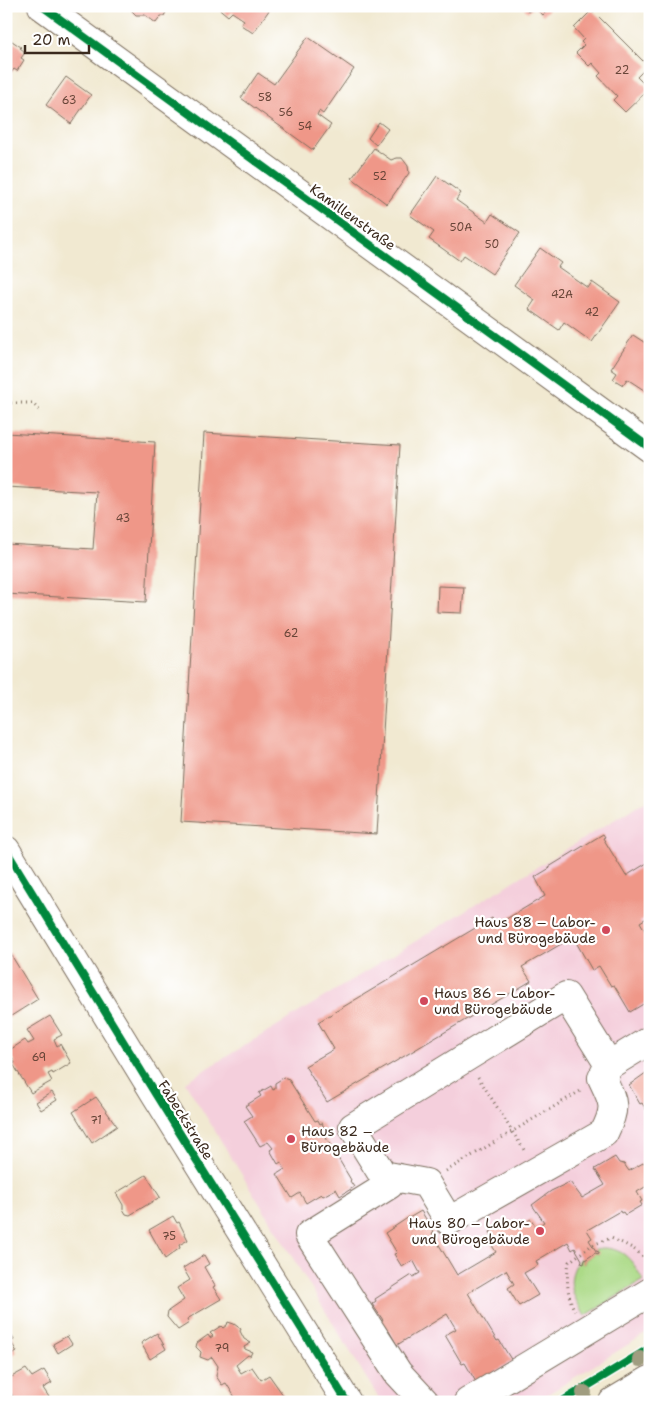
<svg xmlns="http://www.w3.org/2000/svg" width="656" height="1408" viewBox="0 0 656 1408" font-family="'Shantell Sans',sans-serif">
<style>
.built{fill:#f4cfdc}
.green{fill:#acda87;stroke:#748252}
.building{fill:#ef9788}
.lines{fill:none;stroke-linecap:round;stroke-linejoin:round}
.minor-casing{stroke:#7b6d5d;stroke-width:30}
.major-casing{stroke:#7b6d5d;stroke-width:30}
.path{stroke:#7b6d5d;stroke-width:3;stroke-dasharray:1 4;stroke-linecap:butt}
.minor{stroke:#fff;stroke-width:28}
.major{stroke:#fff;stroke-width:28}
.cycleway-casing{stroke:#fff;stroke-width:11}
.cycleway{stroke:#00873e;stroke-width:8}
.tree{fill:#a09d80}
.poi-dot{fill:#d1495b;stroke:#fff;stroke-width:2}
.labels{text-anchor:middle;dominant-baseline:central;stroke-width:4.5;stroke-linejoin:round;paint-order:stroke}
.number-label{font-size:11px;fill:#684538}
.street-label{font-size:14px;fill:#3b2a1e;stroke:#fff}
.poi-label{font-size:14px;fill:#3b2a1e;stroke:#fff;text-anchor:end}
</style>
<rect width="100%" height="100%" fill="#fff"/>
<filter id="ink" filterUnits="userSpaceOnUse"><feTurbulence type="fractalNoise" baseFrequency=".02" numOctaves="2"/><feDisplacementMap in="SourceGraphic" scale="10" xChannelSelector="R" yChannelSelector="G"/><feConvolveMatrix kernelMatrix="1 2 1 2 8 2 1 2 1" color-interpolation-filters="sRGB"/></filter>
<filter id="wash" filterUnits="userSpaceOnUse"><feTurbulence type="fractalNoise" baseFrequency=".0096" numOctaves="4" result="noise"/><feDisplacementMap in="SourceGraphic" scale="20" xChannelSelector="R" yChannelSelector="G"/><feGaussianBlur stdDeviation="1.12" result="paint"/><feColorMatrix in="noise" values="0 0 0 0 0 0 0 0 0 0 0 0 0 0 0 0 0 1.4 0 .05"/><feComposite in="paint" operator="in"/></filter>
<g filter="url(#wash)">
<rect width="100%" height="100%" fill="#f1e9d1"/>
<path class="built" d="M650,798V1331L535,1402H381L185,1082Z"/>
<path class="green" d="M602,1248C625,1248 633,1262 643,1280L585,1316C572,1294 564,1280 581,1257L582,1263L584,1264L585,1260L595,1253L599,1254L595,1249Z"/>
<g id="blocks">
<path class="building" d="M131,6H169L164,16H161L156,23L145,15H136L132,11Z
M216,6H272L253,33L241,25L244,20L232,12L228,16Z
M522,6H552L543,15L534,7L528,12Z
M592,10L648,66L637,77L649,89L625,112L613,100L617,96L598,76L601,73L592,63L589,66L576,53L584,45L581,42L584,39L574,28Z
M6,37L21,47L20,48L24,51V54L21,58L24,60L17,71L14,69L6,79Z
M308,37L354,69L323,114L319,111L317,115L331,125L313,150L241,98L258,73L274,84Z
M66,77L91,95L71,124L46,105Z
M379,122L388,129L376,145L368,138Z
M374,148L391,160L396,158H402L408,166L409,173L387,204L352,178Z
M437,176L461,193L456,200L487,222L492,214L520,233L492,274L464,255L460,261L429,239L434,232L410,215Z
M540,248L561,263L558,267L588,288L592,282L620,302L592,342L564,322L559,330L529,309L535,300L514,285Z
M633,335L650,346V394L627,379L623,385L613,379L617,373L611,369Z
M6,433L155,442L146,602L6,594V544L93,549L97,492L6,487Z
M204,433L400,445L377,834L181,822Z
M438,586L464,587L462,613L437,612Z
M603,834L605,837L603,838L626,876L647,863L650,868V916L640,922L650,939V1000L630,1012L614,985L611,986L599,966L592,970L573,937L522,967L531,981L327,1102L305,1066L334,1049L318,1022L492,918L496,925L545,896L535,877L550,868L549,867Z
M10,953L38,999L8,1018L6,1016V955Z
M50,1016L62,1035L54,1039L57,1046L60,1044L71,1063L53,1074L52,1072L48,1074L52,1081L31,1093L13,1064L15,1063L8,1051L25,1040L28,1044L34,1041L27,1030Z
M650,1070V1116L642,1103L640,1104L629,1085Z
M283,1078L289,1080L315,1121L318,1120L320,1124L322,1123L327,1134L325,1136L351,1180L350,1181L354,1187L340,1196L336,1189L323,1196L321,1194L306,1203L300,1193L292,1198L277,1174L285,1169L281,1162L278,1164L270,1150L273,1148L268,1142L260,1146L244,1121L252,1116L245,1106L261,1096L259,1093L271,1086L273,1090L275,1089V1083Z
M52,1092L57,1100L41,1110L36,1102Z
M96,1097L117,1126L92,1143L73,1112Z
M615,1157L619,1163L624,1164L629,1171L650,1159V1184L637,1192L642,1201L640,1202L642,1205L625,1215L623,1212L621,1213L620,1211L587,1230L592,1238L589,1240L596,1251L599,1252V1254L595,1253L585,1260L584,1264L581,1263L582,1260L575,1248L572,1250L568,1242L536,1261L538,1265L524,1273L538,1295L519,1306L508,1288L514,1284L506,1270L468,1293L497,1341L499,1340L512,1361L476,1382L465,1363L462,1364L445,1335L456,1329L447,1314L397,1345L389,1331L384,1333L378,1323L383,1320L372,1304L376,1301L375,1299L412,1275L413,1277L420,1273L413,1260L402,1267L394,1254L397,1253L385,1233L409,1217V1218L421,1211L434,1232L432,1233L457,1275L496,1252L491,1244L495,1241L490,1232L511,1220L515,1228L531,1219L536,1227L544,1222L532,1205L551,1191L570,1182L582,1198L605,1185L595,1169Z
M146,1175L160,1197L130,1215L126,1214L123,1209V1205L116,1193Z
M173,1216L177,1223L179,1222L188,1240L179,1245L180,1248L165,1259L149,1230Z
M204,1255L209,1264L204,1267L215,1286L213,1287L221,1299L187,1319L189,1323L178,1330L167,1317L168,1311L184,1300L177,1288L190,1280L183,1268Z
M228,1322L234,1324L241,1329L240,1331L244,1339L251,1343L244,1347L245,1349L252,1352L250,1356L248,1355L236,1365L241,1373L252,1367L261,1380L269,1375L288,1402H238L226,1383L222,1385L216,1376L218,1366L212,1357L208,1360L200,1357L201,1352L196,1347L197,1343L208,1335L210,1338L213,1336L210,1333L221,1326L223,1328L227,1325Z
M6,1326L14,1340L11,1342L17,1352L6,1358Z
M157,1333L166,1349L150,1359L141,1343Z
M67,1336L72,1344L58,1353L53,1344Z
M26,1369L32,1377L44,1370L52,1383L43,1388L49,1397L45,1400L46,1402H16L6,1385V1380Z"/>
</g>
</g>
<g filter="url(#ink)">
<use href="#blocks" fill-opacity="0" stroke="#7b6d5d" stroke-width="1"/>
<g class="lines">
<defs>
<path id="minor" d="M42,6L650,448
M6,850L156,1095L347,1402
M383,1175L426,1183L449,1221L604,1133C617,1107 614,1103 602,1078L609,1065
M425,1402L398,1373L309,1235L389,1185L353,1127L566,996L609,1065L650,1040
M468,1402L650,1292"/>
<path id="major" d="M613,1402L650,1380"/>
</defs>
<use href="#minor" class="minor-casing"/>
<use href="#major" class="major-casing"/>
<path class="path" d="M6,403H32L40,411
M6,516L10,517
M478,1077L524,1150
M446,1171L582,1090
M575,1311C567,1297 566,1278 569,1262L592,1245L611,1238C629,1246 639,1249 650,1267"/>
<use href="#minor" class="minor"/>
<use href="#major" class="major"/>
<defs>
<path id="cycleway" d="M42,6L650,448
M6,850L156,1095L347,1402
M561,1402L650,1348"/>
</defs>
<use href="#cycleway" class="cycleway-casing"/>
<use href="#cycleway" class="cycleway"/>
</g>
<g class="tree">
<circle cx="640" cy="1359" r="8"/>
<circle cx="584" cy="1393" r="8"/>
</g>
</g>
<g class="poi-dot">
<circle cx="606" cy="930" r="5"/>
<circle cx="424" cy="1001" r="5"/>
<circle cx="291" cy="1139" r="5"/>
<circle cx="540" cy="1231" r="5"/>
</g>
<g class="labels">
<g class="number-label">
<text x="622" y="70">22</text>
<text x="265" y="97">58</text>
<text x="69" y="100">63</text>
<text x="286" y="112">56</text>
<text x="305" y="126">54</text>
<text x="380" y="176">52</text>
<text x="461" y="227">50A</text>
<text x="492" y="244">50</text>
<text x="562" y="294">42A</text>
<text x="592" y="312">42</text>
<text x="123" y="518">43</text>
<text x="291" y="633">62</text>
<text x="39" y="1057">69</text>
<text x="96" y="1120">71</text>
<text x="169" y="1236">75</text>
<text x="222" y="1348">79</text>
</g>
<g class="street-label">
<text transform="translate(353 217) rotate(36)">Kamillenstraße</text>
<text transform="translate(186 1120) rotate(58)">Fabeckstraße</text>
</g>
<g class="poi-label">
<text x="596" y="922">Haus 88 – Labor-<tspan x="596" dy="16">und Bürogebäude</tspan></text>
<text x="434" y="993" text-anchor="start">Haus 86 – Labor-<tspan x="434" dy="16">und Bürogebäude</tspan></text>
<text x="301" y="1131" text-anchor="start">Haus 82 –<tspan x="301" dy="16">Bürogebäude</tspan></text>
<text x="530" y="1223">Haus 80 – Labor-<tspan x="530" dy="16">und Bürogebäude</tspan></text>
</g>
</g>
<rect width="656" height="1408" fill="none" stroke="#fff" stroke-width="25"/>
<path d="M25 45v8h64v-8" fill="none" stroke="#3b2a1e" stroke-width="2.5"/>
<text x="32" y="45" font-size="15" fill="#3b2a1e" stroke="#ffffff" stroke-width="4" paint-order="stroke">20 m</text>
</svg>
